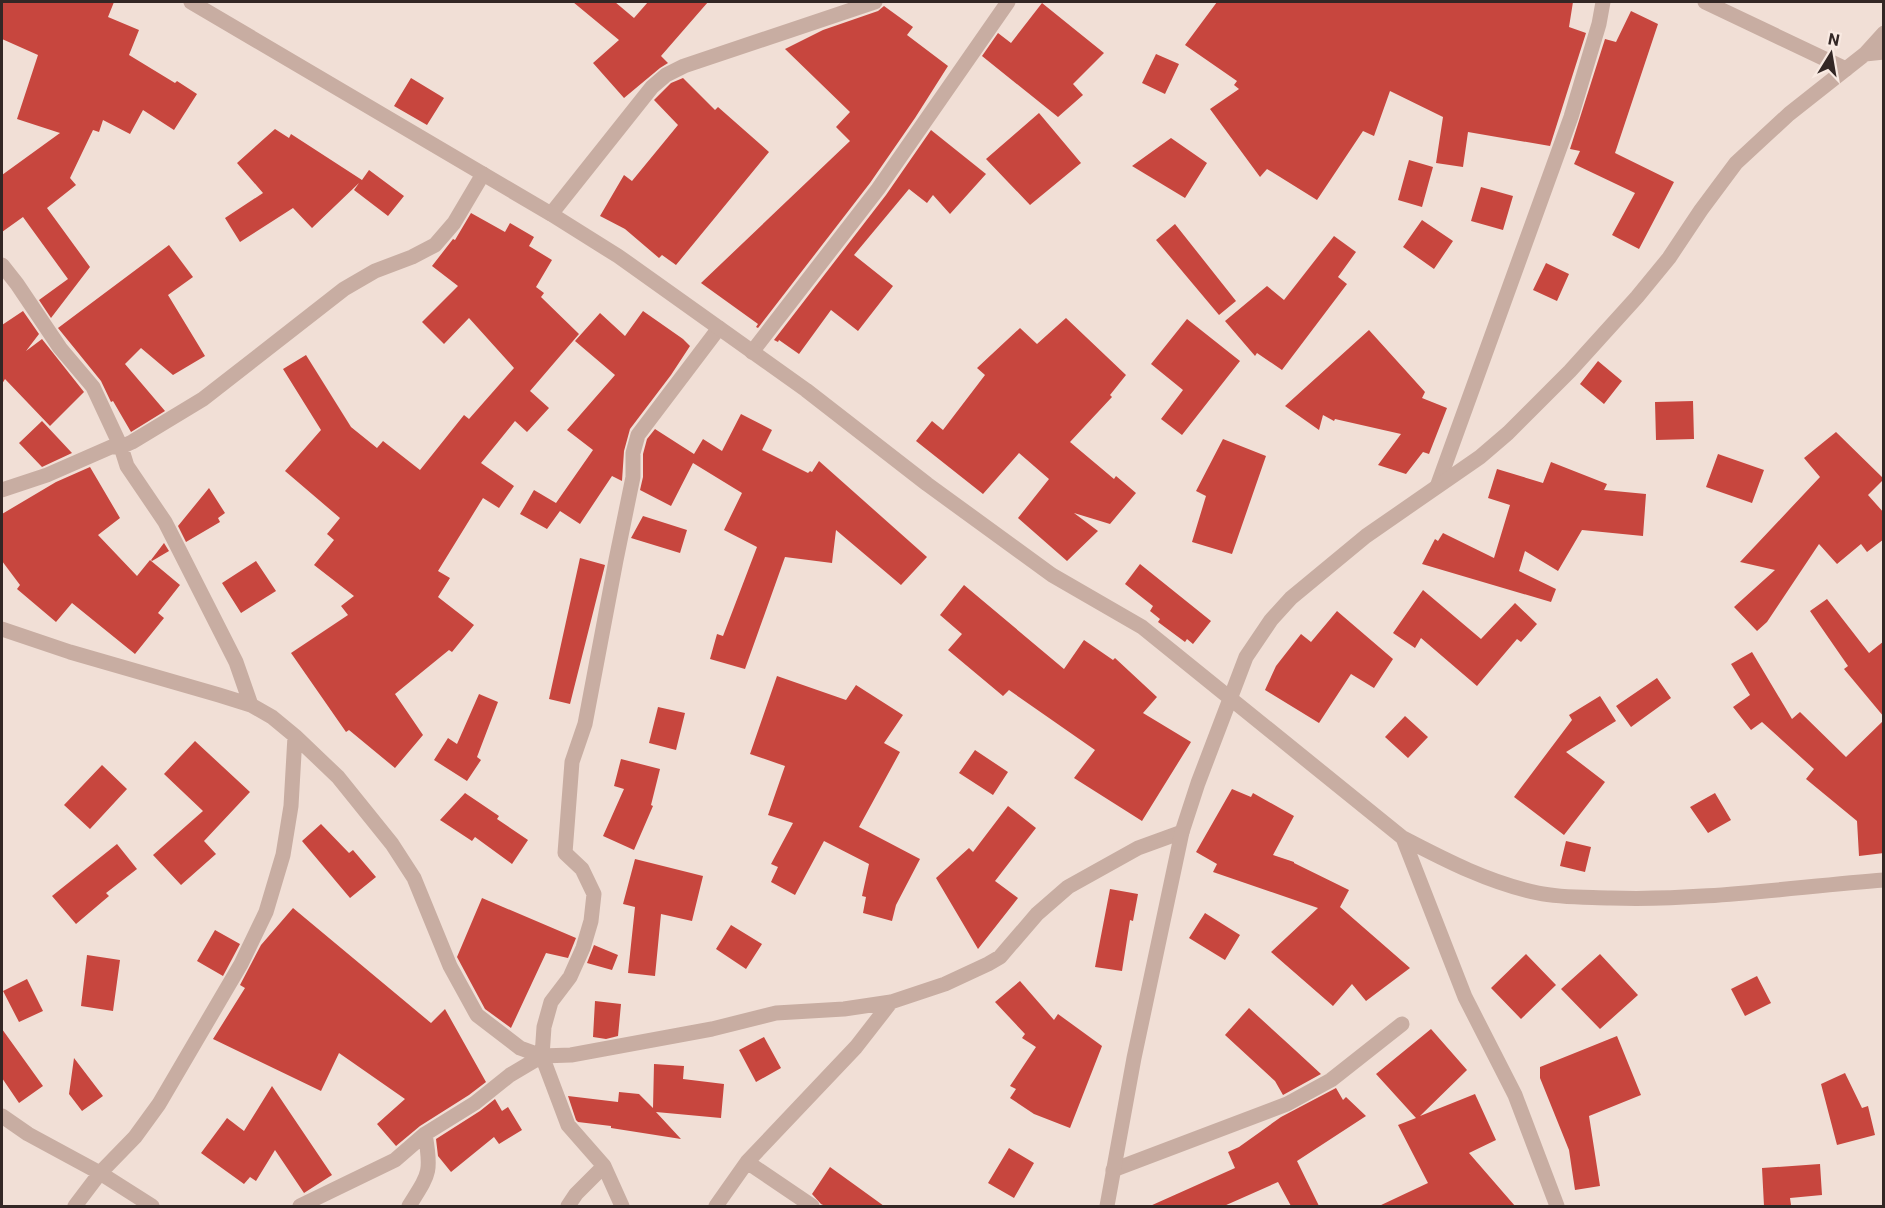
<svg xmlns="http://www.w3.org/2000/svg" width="1885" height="1208" viewBox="0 0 1885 1208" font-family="Roboto,sans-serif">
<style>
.building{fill:#c7463e}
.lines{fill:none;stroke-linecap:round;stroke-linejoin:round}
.minor{stroke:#c8ada2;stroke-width:15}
.tertiary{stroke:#c8ada2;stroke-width:15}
</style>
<rect width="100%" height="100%" fill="#f1dfd6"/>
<path class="building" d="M2,2H114L108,17L139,30L129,55L175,83L177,81L197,94L174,130L143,110L130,134L103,120L99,132L93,130L70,178L76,185L47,208L90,267L51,318L39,300L68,279L23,217L2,232V175L60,133L17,119L38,55L2,39Z
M573,2H615L634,18L648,2H708L661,56L668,63L660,68L624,98L593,63L619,40Z
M1217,2H1573L1569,27L1586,33L1550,146L1468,132L1463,167L1436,163L1443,117L1390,91L1374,136L1363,131L1317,200L1267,169L1260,177L1210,109L1239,89L1234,85L1237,81L1185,45Z
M1042,3L1104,53L1073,84L1083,95L1058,117L982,56L998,33L1011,43Z
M884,6L913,27L907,35L948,66L915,118L870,183L758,328L756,327L758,324L701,283L850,141L836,127L850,112L785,49L823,30L878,11Z
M1631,11L1658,24L1615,153L1674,182L1639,249L1612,235L1635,193L1574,164L1580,151L1570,149L1605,39L1616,42Z
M1156,54L1179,64L1165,94L1142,83Z
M411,78L444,98L427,125L394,106Z
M683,78L715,110L718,107L769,152L676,265L662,255L659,258L625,229L600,216L624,175L632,181L678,125L654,100L671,83Z
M1039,113L1081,163L1030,205L986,159Z
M275,129L289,138L291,134L362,180L369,170L404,196L388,216L354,190L359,183L312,228L293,208L240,242L225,218L263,193L237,163Z
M931,130L986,174L950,214L933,195L927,203L909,189L854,255L893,286L858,331L831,310L799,354L779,340L778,342L774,340L886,195Z
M1171,138L1207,163L1185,198L1132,166Z
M1409,160L1433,167L1422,207L1398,200Z
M1481,187L1513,196L1503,230L1471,221Z
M471,213L505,232L510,223L534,237L529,246L552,260L536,287L544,293L541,297L579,334L530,391L549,408L527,432L515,421L481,463L514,486L499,508L483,498L438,571L450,578L438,597L474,625L452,652L449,650L395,694L423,735L395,768L349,730L346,732L291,653L348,615L341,606L354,596L314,565L334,540L327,534L340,518L285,471L321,430L283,369L306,355L351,427L377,448L383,441L420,470L464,415L469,419L514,368L469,318L444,344L422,322L458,286L432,266L453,239L455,240Z
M1422,220L1453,241L1434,269L1403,247Z
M1175,224L1236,301L1219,315L1156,240Z
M1334,236L1356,252L1338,277L1347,284L1282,370L1257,353L1255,356L1225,321L1267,286L1284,300Z
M169,245L193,277L168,295L205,356L173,375L141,348L125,364L165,411L131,432L113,401L111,402L101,381L58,328Z
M1546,263L1569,274L1557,301L1533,290Z
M23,311L39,334L26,351L42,339L84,392L50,426L5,379L2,384V325Z
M643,311L683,339L690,346L671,375L630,429L624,451L622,481L612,476L580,524L560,511L547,529L520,514L534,490L556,503L593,450L567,430L615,375L575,341L600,313L625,336Z
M1066,318L1126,375L1110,395L1112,397L1070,442L1114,479L1116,476L1136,493L1110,524L1074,513L1098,531L1067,561L1018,518L1049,479L1019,453L983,494L916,441L932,421L943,430L985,375L977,368L1020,328L1037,344Z
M1187,319L1240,361L1182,435L1161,419L1183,390L1151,364Z
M1369,330L1425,392L1422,398L1447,408L1429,454L1423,452L1406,474L1378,465L1401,434L1335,419L1334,421L1323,415L1319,430L1285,406Z
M1598,361L1622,381L1604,404L1580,384Z
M1693,401L1694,439L1656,440L1655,402Z
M741,414L772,430L762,450L808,473L810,471L812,472L819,461L927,557L901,585L836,530L832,563L785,557L745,669L710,659L717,634L723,636L757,547L724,530L742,493L693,463L671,506L640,490L643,477V454L647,439L655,429L694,454L703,439L722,451Z
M42,421L72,453L42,467L19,443Z
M1836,432L1884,479L1868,495L1884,513V539L1867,552L1861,544L1837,564L1819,544L1767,622L1757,631L1734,607L1775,570L1740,562L1820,477L1804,458Z
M1223,439L1266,456L1232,554L1192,542L1206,496L1196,491Z
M1718,454L1764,470L1752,503L1706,487Z
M1551,462L1607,484L1604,490L1646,494L1643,536L1582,530L1558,571L1525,551L1519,571L1556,589L1551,602L1422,564L1435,539L1438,541L1443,533L1494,558L1510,505L1488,498L1497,469L1543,483Z
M90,467L120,518L98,535L137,576L150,560L180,585L158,613L164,618L135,654L72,603L56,622L17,589L20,585L2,561V514L56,482Z
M209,488L225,513L218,518L220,522L186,542L178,526Z
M643,516L687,530L680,553L631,538Z
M164,543L169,551L152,561L151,560Z
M580,558L605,565L570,704L549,699Z
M256,561L276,591L241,613L222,583Z
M1140,564L1211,621L1193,644L1187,639L1185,642L1158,622L1160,619L1150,611L1153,606L1125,584Z
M964,585L1064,669L1084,640L1113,660L1115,658L1157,697L1143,713L1191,742L1142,821L1074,778L1095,750L1009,690L1003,696L948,650L962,634L940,615Z
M1423,590L1481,639L1515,603L1537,624L1521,642L1517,639L1477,686L1421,638L1415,648L1393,633Z
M1827,599L1869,653L1884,641V717L1844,669L1848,666L1810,611Z
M1337,611L1393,659L1374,688L1351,674L1319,723L1265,690L1276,666L1301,634L1311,642Z
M1752,652L1792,719L1800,712L1846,757L1884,720V853L1859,856L1857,821L1806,779L1814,769L1762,722L1751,730L1733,707L1750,695L1731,664Z
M777,676L846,700L856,685L903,715L884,743L900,752L859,827L920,859L896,905L892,921L863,913L866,897L862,896L869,864L824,841L795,895L771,882L778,867L771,864L793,823L768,815L785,766L750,754Z
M1657,678L1671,698L1631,727L1616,706Z
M479,694L498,702L477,757L481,760L467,781L434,760L448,738L457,744Z
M1600,696L1616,721L1566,752L1605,782L1564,835L1514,797L1572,720L1569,715Z
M658,707L685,713L676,750L649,743Z
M1405,716L1428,737L1408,758L1385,737Z
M195,741L250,792L204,841L216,854L181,885L153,855L203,811L164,774Z
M975,750L1008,772L993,795L959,773Z
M621,759L660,769L651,805L653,806L634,850L603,836L624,789L614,786Z
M102,765L127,789L90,829L64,805Z
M1232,789L1251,797L1253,793L1294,816L1273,855L1294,862V863L1349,890L1340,907L1410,968L1366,1001L1352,984L1333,1006L1271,952L1318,908L1213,872L1217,864L1196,852Z
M465,793L499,816L497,819L528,840L512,864L475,837L472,841L440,820Z
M1715,793L1731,820L1708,833L1690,807Z
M1008,806L1036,828L995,881L1018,898L978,949L936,878L969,848L973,852Z
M321,824L349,853L353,850L376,877L350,898L302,841Z
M1566,841L1591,847L1585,872L1560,866Z
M117,844L137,869L106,893L109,896L76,924L52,896Z
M635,859L703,876L692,921L661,914L655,976L628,973L635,907L623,904Z
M1110,889L1138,894L1133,921L1130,920L1122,971L1095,967Z
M482,898L576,938L568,958L546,953L511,1028L485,1009L457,957Z
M293,908L431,1023L445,1009L486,1082L469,1095L420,1126L396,1146L377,1124L405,1099L339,1053L321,1091L213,1039L245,988L240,985L261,945Z
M1205,913L1240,935L1225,960L1189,938Z
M731,925L762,944L746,969L716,949Z
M215,930L240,944L223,976L197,961Z
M594,945L618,955L612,970L587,963Z
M1526,954L1556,985L1521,1019L1491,988Z
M1600,954L1638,995L1600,1029L1561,989Z
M87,955L120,960L113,1011L81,1006Z
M1757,976L1771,1003L1745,1016L1731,989Z
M27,979L43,1011L19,1022L3,991Z
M1020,981L1054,1020L1058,1014L1102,1046L1070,1128L1034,1114L1010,1098L1016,1089L1010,1086L1036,1047L1022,1038L1025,1034L995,1002Z
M595,1001L621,1004L618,1036L606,1039L593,1037Z
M1249,1008L1295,1050L1321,1074L1283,1095L1275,1081L1225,1035Z
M2,1029L43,1086L19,1103L2,1078Z
M1431,1029L1467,1070L1420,1116L1475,1094L1496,1140L1469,1153L1515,1206H1379L1428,1183L1398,1125L1416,1118L1376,1074Z
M1617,1036L1641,1095L1589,1116L1600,1186L1575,1190L1569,1150L1540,1078V1067Z
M764,1037L781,1068L756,1082L739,1050Z
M74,1058L103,1096L82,1111L69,1094Z
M654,1064L684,1066L683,1079L724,1084L721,1118L656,1112L681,1139L611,1128V1126L578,1122L576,1120L568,1096L618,1102L619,1092L639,1094L653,1108Z
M1845,1073L1862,1108L1868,1106L1875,1135L1837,1145L1821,1084Z
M272,1086L332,1175L304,1193L275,1150L256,1181L250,1177L244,1184L201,1153L227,1118L244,1131Z
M1336,1088L1343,1100L1346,1097L1366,1116L1297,1161L1319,1206H1291L1278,1182L1224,1206H1150L1235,1168L1228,1152L1239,1147L1281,1117Z
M495,1099L502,1111L508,1107L522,1130L499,1144L494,1137L451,1172L438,1156L436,1139L480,1111Z
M1009,1148L1034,1163L1014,1198L988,1183Z
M1820,1164L1822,1195L1790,1198L1791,1205L1764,1206L1762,1168Z
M830,1167L884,1206H825L821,1204L812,1194Z"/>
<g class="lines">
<path class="minor" d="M1705,2L1846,69
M551,214L652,87L666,75L684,66L875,2
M2,265L17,284L60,348L93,387L121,447L127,466L165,522L236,662L251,705
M752,352L878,189L1008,2
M1438,484L1571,117L1599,24L1603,2
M2,490L47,475L111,447H121L132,442L203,399L344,289L375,271L412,257L435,245L454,223L483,174
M2,629L70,652L219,695L251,705L272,717L295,736L338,777L392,844L414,878L450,966L477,1015L520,1048L542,1056L571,1055L712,1029L776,1013L844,1009L891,1002L945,984L988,964L1000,957L1037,914L1068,887L1138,848L1182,832
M2,1116L28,1134L100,1173L152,1206
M747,1162L812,1206
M1113,1170L1287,1104L1331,1080L1402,1024
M75,1206L100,1173L135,1137L159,1104L241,964L266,912L283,855L291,806L295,736
M300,1206L395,1160L425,1134L475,1103L510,1075L542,1056
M409,1206C429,1174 432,1173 425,1134
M568,1206L576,1194L604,1166
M622,1206L604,1166L568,1125L542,1056L544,1027L551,1002L570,977L583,948L591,921L594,894L582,869L565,853L572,762L585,724L616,560L633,477V453L638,435L719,328
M716,1206L747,1162L856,1047L891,1002"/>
<path class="tertiary" d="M191,2L551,214L618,256L806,390L927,484L1052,575L1142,627L1403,838C1447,861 1490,883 1538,893C1561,898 1587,897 1611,898C1702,901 1793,887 1884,880
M1865,54L1884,33
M1403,838L1465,997L1515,1095L1557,1206
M1107,1206L1134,1058L1182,832L1198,783L1246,657L1271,620L1291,598L1366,536L1480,457L1508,433L1570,371L1637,297L1669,258L1701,210L1736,163L1789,114L1865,54L1884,52"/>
</g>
<rect width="1885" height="1208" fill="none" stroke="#332725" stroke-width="6"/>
<g transform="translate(1831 54) rotate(11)" stroke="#f9eae2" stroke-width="4.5" paint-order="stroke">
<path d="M0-4.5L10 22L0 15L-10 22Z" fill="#332725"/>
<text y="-9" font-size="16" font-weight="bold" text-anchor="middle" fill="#332725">N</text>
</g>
</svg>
